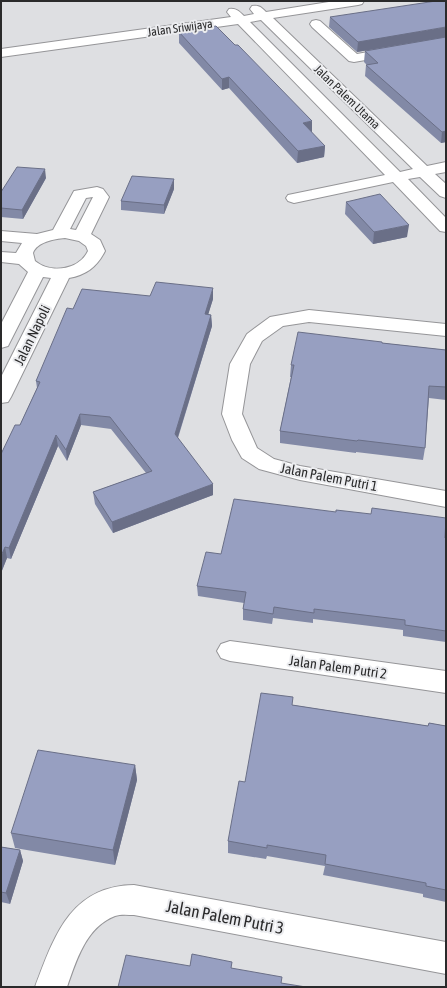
<svg xmlns="http://www.w3.org/2000/svg" width="447" height="988" viewBox="0 0 447 988" font-family="'Asap Condensed',sans-serif">
<style>
.lines{fill:none;stroke-linecap:round;stroke-linejoin:round}
.minor-casing{stroke:#959598;stroke-width:2}
.minor{fill:#fff;fill-rule:evenodd}
.wall{fill:#8289a6}
.shaded-wall{fill:#6a6f87}
.building{fill:#979fc1;stroke:#6a6f87}
.labels{text-anchor:middle;dominant-baseline:central;stroke-width:4;stroke-linejoin:round;paint-order:stroke}
.far-street-label{font-size:12px;fill:#2a2a2b;stroke:#ebecef}
.street-label{font-size:14px;fill:#2a2a2b;stroke:#ebecef}
.near-street-label{font-size:17px;fill:#2a2a2b;stroke:#ebecef}
</style>
<rect width="100%" height="100%" fill="#dedfe2"/>
<g class="lines">
<defs>
<path id="minor" d="M335,1H364L362,4L358,5L273,18L427,166L446,162V172L435,174L446,184V198L440,196L420,177L408,179L446,218V232L440,231L393,182L294,203L288,201L286,198L288,195L385,175L238,24L1,57V49L231,17L227,12L229,9C236,8 239,11 244,16L254,14L250,9L252,6C259,5 261,7 266,12ZM261,20L413,169L400,172L250,22Z
M316,20L320,21L357,54L446,38V46L354,62L349,61L312,27L310,24L312,21Z
M97,187L103,189L109,197L91,234L100,240L105,251C97,267 86,275 69,278L11,397L8,402L1,403V377L51,278L43,277L10,342L8,346L1,348V324L28,272L19,264L1,262V252L16,253L22,243L1,241V231L37,234L53,230L74,191ZM93,197L76,230L70,229L86,198ZM65,238L79,241L86,246L88,251C79,270 51,274 35,261L33,253C37,242 54,239 65,238Z
M309,310L446,324V336L309,322L283,326L262,341L250,364L242,414L257,448L274,459L300,466L446,491V507L300,480L259,469L242,458L232,440L222,414L230,364L247,334L270,317Z
M230,641L446,671V693L230,661L221,658L217,651L221,644Z
M134,885L446,942V974L134,915C128,915 121,914 115,916C86,927 76,961 67,987H35C54,937 70,886 134,885Z"/>
</defs>
<use href="#minor" class="minor-casing"/>
<use href="#minor" class="minor"/>
</g>
<path class="wall" d="M330,17L446,37L357,52L329,27Z
M179,32L325,146L324,157L297,163L229,88L222,90L179,43Z
M446,37V142L441,143L365,76L366,65H367L364,62L365,51Z
M46,178L23,219L1,217V192Z
M174,189L164,214L121,210V201Z
M346,202L407,237L373,244L345,214Z
M150,296L213,299L208,314L211,315L212,326L178,438L213,495L113,533L95,504L93,492L146,473L111,429L81,425L67,461L58,446L11,559L7,558L1,573L20,425L37,388L36,381L73,309Z
M382,343L446,350V400L429,398L425,448L423,460L356,452V453L280,443V431L291,377H290L291,365Z
M446,539V642L403,636V630L313,619V623L273,618L272,624L243,620V609L244,603L198,596L197,586L221,554Z
M293,705L428,726L429,723L446,726V902L423,897V894L323,875L325,866L267,856L266,859L228,853V841L245,782Z
M135,765L137,780L115,865L15,848L11,833Z
M1,847L20,850L23,861L10,904L1,902Z"/>
<path class="shaded-wall" d="M446,27V37L357,52L358,42Z
M229,77V88L222,90V79Z
M312,121V133L303,123Z
M446,131V142L441,143L442,132Z
M325,146L324,157L297,163L298,151Z
M45,169L46,178L23,219L22,210Z
M174,179V189L164,214V205Z
M409,225L407,237L373,244L374,232Z
M213,288V299L205,325V314Z
M211,315L212,326L175,446V434Z
M80,414L81,425L67,461L66,450Z
M56,435L58,446L11,559L9,548Z
M213,484V495L113,533L112,522Z
M5,547L7,558L1,573V556Z
M135,765L137,780L115,865L113,850Z
M20,850L23,861L10,904L6,893Z"/>
<path class="building" d="M436,1H446V27L358,42L330,17Z
M216,26L235,45H238L312,121L303,123L325,146L298,151L229,77L222,79L179,32Z
M446,37V131L442,132L366,65L378,63L365,51Z
M17,167L45,169L22,210L1,208V192Z
M132,176L174,179L164,205L121,201Z
M380,194L409,225L374,232L346,202Z
M156,282L213,288L205,314L211,315L175,434L213,484L112,522L93,492L152,471L110,417L80,414L66,450L56,435L9,548L5,547L1,556V454L15,425H20L40,382L36,381L67,308L73,309L82,289L150,296Z
M298,332L382,342V343L446,350V387L429,386L425,448L358,440L357,441L280,431L294,365H291Z
M234,499L336,512V510L371,514L372,508L446,518L445,538L446,539V631L405,625V620L314,609V613L274,607L273,614L243,609L246,592L197,586L206,552L221,554Z
M261,693L293,697L292,705L428,726L429,723L446,726V890L426,886V883L325,864L326,855L267,845V848L228,841L239,781L245,782Z
M38,750L135,765L113,850L11,833Z
M1,847L20,850L6,893L1,892Z
M192,954L232,962L231,968L282,977L281,983L306,987H118L126,955L190,966Z"/>
<g class="labels">
<g class="far-street-label">
<text transform="translate(180 28) rotate(-8)">Jalan Sriwijaya</text>
<text transform="translate(347 97) rotate(44)">Jalan Palem Utama</text>
</g>
<g class="street-label">
<text transform="translate(32 335) rotate(-64)">Jalan Napoli</text>
<text transform="translate(329 477) rotate(11)">Jalan Palem Putri 1</text>
<text transform="translate(338 667) rotate(8)">Jalan Palem Putri 2</text>
</g>
<g class="near-street-label">
<text transform="translate(225 917) rotate(11)">Jalan Palem Putri 3</text>
</g>
</g>
<rect width="447" height="988" fill="none" stroke="#2a2a2b" stroke-width="4"/>
</svg>
